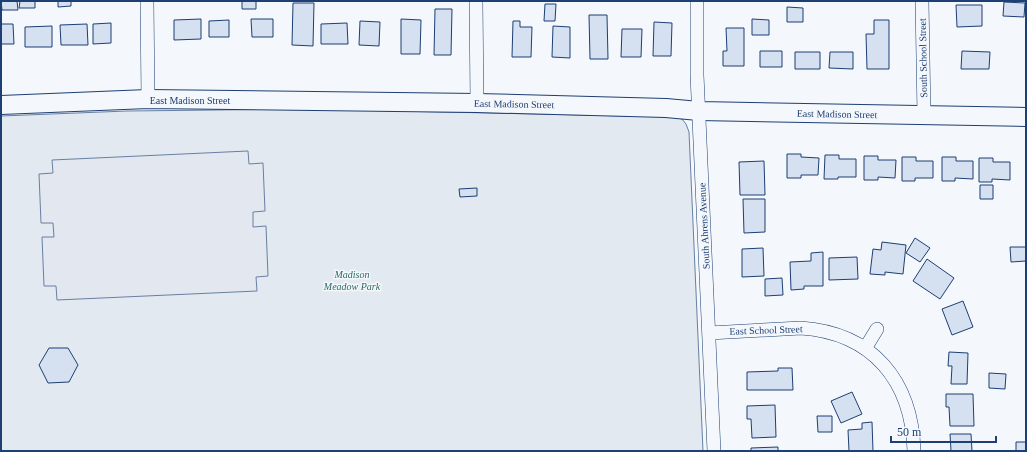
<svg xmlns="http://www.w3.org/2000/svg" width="1027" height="452" viewBox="0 0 1027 452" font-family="Georgia,serif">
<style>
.green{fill:#e3e9f0;stroke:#687fa3}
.parking{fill:#e3e8f0;stroke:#687fa3}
.building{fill:#d5e0f0;stroke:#1d3f73}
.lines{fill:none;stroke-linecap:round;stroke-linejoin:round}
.street-casing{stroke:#1d3f73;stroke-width:14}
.secondary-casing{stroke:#1d3f73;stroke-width:20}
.street{stroke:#f4f7fb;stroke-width:13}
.secondary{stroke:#f4f7fb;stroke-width:18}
.labels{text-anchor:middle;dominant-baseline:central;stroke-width:3;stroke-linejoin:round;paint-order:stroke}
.street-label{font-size:10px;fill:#1d3f73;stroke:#f4f7fb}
.park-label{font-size:10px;font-style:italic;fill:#2c6c60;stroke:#f4f7fb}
</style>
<rect width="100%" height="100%" fill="#f4f7fb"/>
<path class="green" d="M306,109L672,117L682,119L686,124L689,132L703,451H1V116L127,111Z"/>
<path class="parking" d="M248,151L249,164L263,163L265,211L253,212V227L266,226L268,276L256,277L257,291L57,300L56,286H44L42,237H54L53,223H41L39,174L53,173L52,160Z"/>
<path class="building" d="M1,1H17L18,10H2Z
M20,1H35V8H19Z
M58,1H71V6L58,7Z
M242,1H256V9H242Z
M1004,2L1025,3L1024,17L1003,16Z
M293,3H314L313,46L292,45Z
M545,4H556L555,21H544Z
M956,5H982V26L957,27Z
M787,7L803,8V22H787Z
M435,9H452L451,55H434Z
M589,15H607L608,59H590Z
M201,19V39L174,40V20Z
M251,19H273V37H252Z
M401,19L421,20L420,54H401Z
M752,19L769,20V35H752Z
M229,20V37H209V21Z
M874,20H889V69H867L866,34H874Z
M360,21L380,22L379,46L359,45Z
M513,21H520V27H532L531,57H512Z
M654,22L672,23L671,56H653Z
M111,23V43L93,44V24Z
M347,23L348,44H321V24Z
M1,24H13L14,44H1Z
M87,24L88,45H61L60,25Z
M52,26V47H25V27Z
M553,26L570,27V58L552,57Z
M726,28H744V66H723V51H727Z
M622,29H642L641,57H621Z
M760,51H782V67H760Z
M962,51L990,52L989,69H961Z
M795,52H820V69H795Z
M830,52H853V69L829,68Z
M787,154H801V157L819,158L818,175H801V178H787Z
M825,155H839V159H856V177H838V179H824Z
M864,156H878V160H896L895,178L878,177V180H864Z
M902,157H916V161H933V178H915V181H902Z
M942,157H956V161H973V179L955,178V181H942Z
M979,158H993V162H1010V180L992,179V182H979Z
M764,161L765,195H740L739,162Z
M980,185H993V199H980Z
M477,188V196L460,197L459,189Z
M743,199H765V232L744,233Z
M915,238L930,248L920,262L906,253Z
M882,242L906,245L903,274L885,272V275L870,274L873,249L881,250Z
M1010,247H1026V261L1011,262Z
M763,248L764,276L742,277V249Z
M823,252V286H804V289L791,290L790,262L811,261V253Z
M857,257L858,279L829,280V258Z
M927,259L954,278L940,299L913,281Z
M782,278L783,295L765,296V279Z
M963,301L973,327L952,335L942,309Z
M49,348H68L78,365L69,382L48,383L39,365Z
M949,352L968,353L967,384H951L952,366H948Z
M778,368H792L793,390H747V372L778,371Z
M989,373L1006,374L1005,389L989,388Z
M852,392L862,414L841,423L831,401Z
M946,394H973L974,426H950L949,407H946Z
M775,405L776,437L752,438L751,419H747V406Z
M817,416H832V432H818Z
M872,422L873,451H849L848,430L862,429V423Z
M950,434H971L972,451H951Z
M1016,442H1026V451H1016Z
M778,447V451H751V448Z"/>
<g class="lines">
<defs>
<path id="street" d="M147,1L148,99
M476,1L477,103
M697,1V75L714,451
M922,1L924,115
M709,333L801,328C873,333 912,381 914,451
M866,347L877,329"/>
<path id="secondary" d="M1,105L148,99L477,103L666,108L699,111L1026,117"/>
</defs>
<use href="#street" class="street-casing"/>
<use href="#secondary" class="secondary-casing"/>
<use href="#street" class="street"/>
<use href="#secondary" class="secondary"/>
</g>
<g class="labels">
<g class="street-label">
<text transform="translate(923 58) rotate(-91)">South School Street</text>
<text x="190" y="100">East Madison Street</text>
<text transform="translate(514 104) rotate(1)">East Madison Street</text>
<text transform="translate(837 114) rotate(1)">East Madison Street</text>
<text transform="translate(704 226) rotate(-93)">South Ahrens Avenue</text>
<text transform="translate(766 330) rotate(-2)">East School Street</text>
</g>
<g class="park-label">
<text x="352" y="274">Madison<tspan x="352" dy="12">Meadow Park</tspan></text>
</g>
</g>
<rect width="1027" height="452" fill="none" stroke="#1d3f73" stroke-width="4"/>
<path d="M891 436v6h105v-6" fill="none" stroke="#1d3f73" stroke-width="2"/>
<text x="897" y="436" font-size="12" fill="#1d3f73" stroke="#f4f7fb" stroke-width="3" paint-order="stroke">50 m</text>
</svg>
